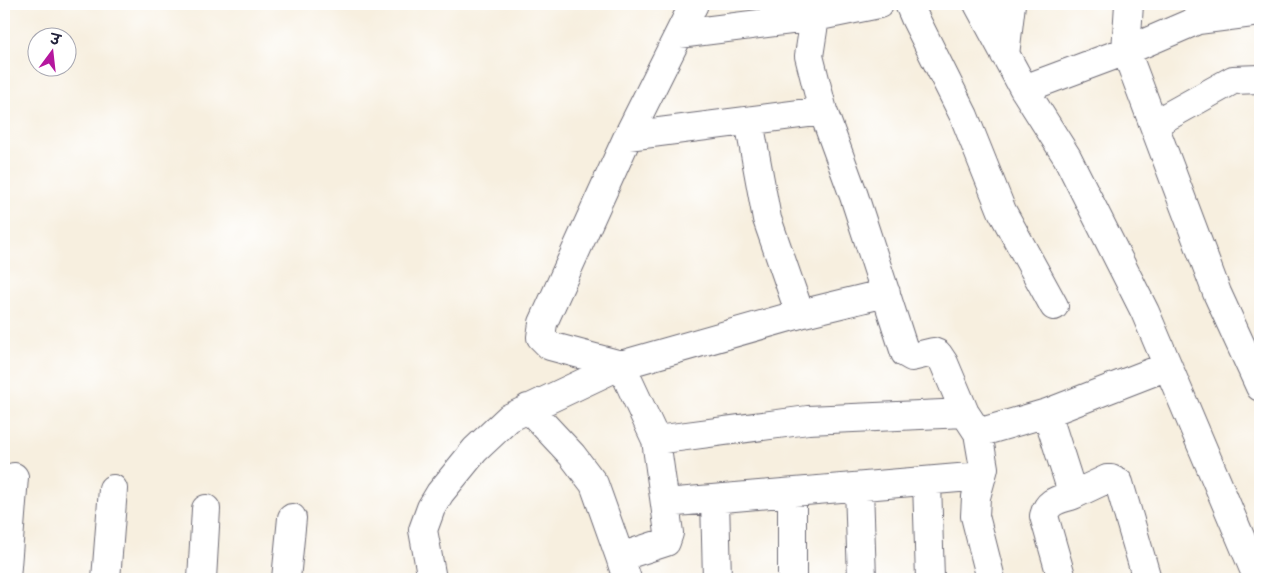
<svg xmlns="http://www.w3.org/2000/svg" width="1264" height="583" viewBox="0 0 1264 583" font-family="Mynerve,'Playpen Sans Deva',sans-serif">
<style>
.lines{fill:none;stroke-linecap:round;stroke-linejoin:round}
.minor-casing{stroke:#6d6a74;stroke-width:30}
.minor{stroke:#fff;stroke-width:28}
</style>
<rect width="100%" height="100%" fill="#fff"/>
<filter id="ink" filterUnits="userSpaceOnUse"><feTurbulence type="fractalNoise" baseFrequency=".02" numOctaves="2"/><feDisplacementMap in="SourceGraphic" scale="10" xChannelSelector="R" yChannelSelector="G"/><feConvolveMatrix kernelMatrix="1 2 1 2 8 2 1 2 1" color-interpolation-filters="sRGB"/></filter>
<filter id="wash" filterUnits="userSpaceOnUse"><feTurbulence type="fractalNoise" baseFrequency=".0096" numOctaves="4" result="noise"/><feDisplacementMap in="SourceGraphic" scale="20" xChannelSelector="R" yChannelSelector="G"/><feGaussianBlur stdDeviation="1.12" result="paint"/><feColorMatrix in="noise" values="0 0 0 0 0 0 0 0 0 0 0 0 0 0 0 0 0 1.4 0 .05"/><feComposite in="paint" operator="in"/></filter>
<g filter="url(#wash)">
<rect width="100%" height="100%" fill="#f7efdf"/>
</g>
<g filter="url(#ink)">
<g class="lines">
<defs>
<path id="minor" d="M822,4L815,17L809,56L823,111L854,196L905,353L912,357L933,352L938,354L944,363L965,413L978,433L1047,413L1073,495L1107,479H1111L1119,483L1147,579
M909,4L915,18L964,116L1002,211L1054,306
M978,4L1024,89L1067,157L1145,312L1258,579
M1129,4L1126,51L1217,293L1260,387
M679,34L815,17L879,4
M1005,55L1011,4
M1024,89L1126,51L1198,20L1260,12
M749,121L767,219L800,314
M1154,124L1233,80L1260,79
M628,136L823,111
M528,408L572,455L594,484L620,557
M1047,413L1168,366
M978,433L984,468L976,497L975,516L991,579
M656,440L808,420L965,413
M927,482L930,579
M859,488L862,579
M715,499L717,579
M665,503L982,476
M6,579L14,477
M106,579L113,489
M202,579L206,509
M286,579L292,518
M432,579L423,530L431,508L440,493L475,450L509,418L621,365L800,314L886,293
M627,579L620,557L666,542L669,533L656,440L621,365L550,346L541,337L543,323L628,136L694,4
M792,579V493
M1062,579L1044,516C1048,500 1059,500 1073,495"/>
</defs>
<use href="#minor" class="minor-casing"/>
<use href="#minor" class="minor"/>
</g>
</g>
<rect width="1264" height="583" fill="none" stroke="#fff" stroke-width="20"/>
<g transform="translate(52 52) rotate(15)"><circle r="24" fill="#ffffff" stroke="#a7a7b1"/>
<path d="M0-4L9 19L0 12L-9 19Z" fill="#b5179e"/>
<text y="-8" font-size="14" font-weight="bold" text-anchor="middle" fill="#22223b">उ</text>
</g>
</svg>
